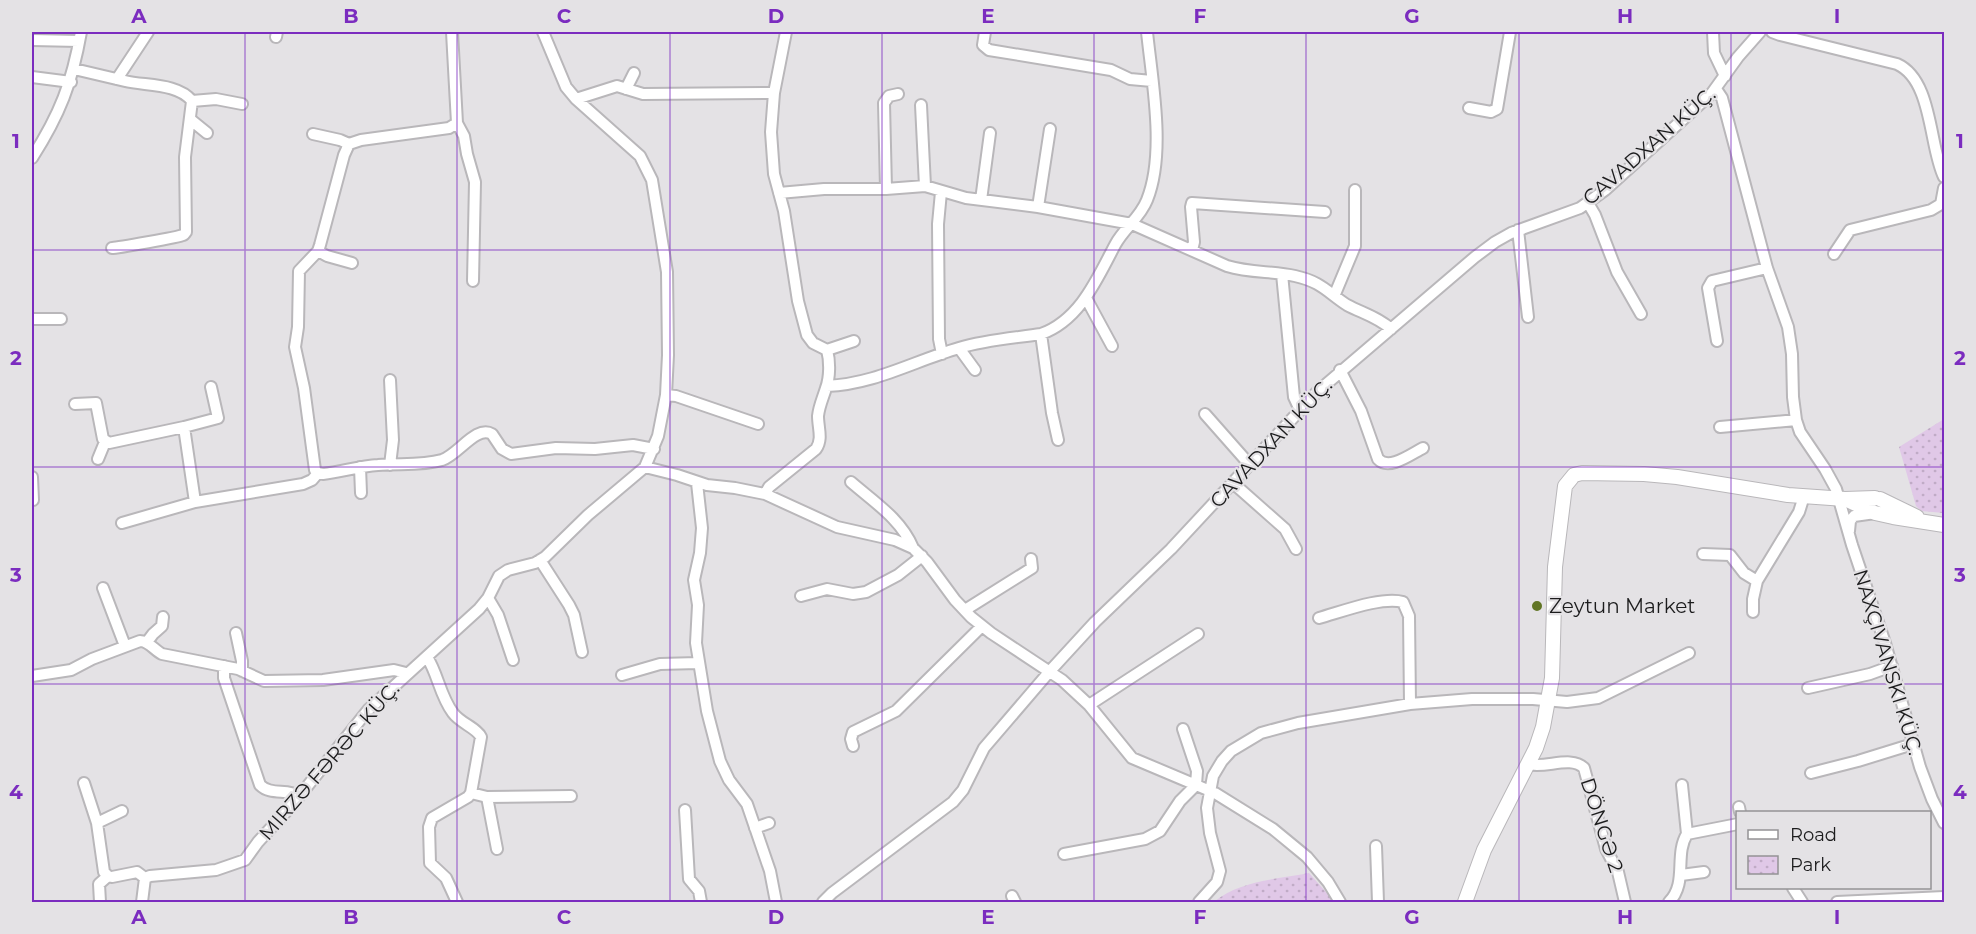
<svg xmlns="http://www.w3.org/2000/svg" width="1976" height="934" viewBox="0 0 1976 934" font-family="Montserrat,sans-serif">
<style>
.park{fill:url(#park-dots)}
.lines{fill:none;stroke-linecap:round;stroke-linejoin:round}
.street-casing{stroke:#b9b7ba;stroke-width:14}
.secondary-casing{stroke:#b9b7ba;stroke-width:16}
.street{stroke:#fff;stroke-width:10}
.secondary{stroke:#fff;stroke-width:14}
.grid{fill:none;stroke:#7b2cbf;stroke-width:1.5;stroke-opacity:0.55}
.poi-dot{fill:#617525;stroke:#e4e2e5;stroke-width:2}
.labels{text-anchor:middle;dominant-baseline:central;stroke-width:4.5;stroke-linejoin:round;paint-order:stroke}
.street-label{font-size:20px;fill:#1c1c1d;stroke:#e4e2e5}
.poi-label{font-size:20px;fill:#1c1c1d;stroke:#e4e2e5;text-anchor:start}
.neatline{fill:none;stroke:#7b2cbf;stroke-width:2}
.grid-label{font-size:20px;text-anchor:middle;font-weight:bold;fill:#7b2cbf}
</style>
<defs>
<pattern id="park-dots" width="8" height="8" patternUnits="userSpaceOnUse" patternTransform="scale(1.5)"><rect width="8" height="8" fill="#e0c8e7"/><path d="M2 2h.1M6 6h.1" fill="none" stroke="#c0abc6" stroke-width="1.8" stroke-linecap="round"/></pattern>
</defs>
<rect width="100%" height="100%" fill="#e4e2e5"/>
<path class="park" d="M1944,419V513L1921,511L1916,506L1899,447Z
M1309,873L1333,900L1330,902H1214C1238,881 1278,879 1309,873Z"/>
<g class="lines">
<defs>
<path id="street" d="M452,32L457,123L449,128L361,140L349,144L344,155L320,245L318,251L299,271L298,327L295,347L304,388L315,470L318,473L323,474C342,472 359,466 378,465C400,463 421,466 442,460C459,454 476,425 492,434L502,449L511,454L556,448L595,449L633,445L654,449
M985,32L983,45L989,50L1111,70L1130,79L1152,81
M1713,32L1714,53L1725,76
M1772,32L1780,35L1897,64C1933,80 1929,147 1944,177
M276,37L277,32
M32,40L79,41
M74,69C91,73 108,77 125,81C145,86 178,83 192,101L185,157L186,232C185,233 184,235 183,235C179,237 117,248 112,248
M32,77L71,82
M117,79L148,32
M626,89L634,73
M1716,89L1722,98L1767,268L1788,327L1792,354L1793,397L1796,420L1800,432L1825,469L1836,489L1852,545L1885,643L1920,767L1932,799L1944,823
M576,99L617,86L643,94L774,93
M192,101L216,99L242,104
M921,105L925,186
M1469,108L1491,112L1497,109L1510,32
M191,120L207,133
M457,123L464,136L467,154L475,182L473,281
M313,134L340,140L349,144
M32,158C60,114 72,83 81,32
M886,189L884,103L889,96L898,94
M941,192L938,224L939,339L942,354
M779,193L824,189H886L925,186L966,198L1038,207L1132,224L1227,266C1250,273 1272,271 1295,276C1322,282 1327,292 1347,305C1362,313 1378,317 1391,329
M981,200L990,133
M1588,203L1595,215L1617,272L1641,314
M1038,207L1050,129
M1518,230L1528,317
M1192,250L1194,242L1191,207L1192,203L1325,212
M318,251L327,256L352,263
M1834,254L1850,230L1931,210L1941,204L1944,188
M1282,274L1294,397L1300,410
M1335,294L1355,246V190
M1086,298L1112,346
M32,319H61
M1041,334L1052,413L1058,440
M1717,341L1708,288L1712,281L1767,268
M959,348L975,370
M827,350L854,341
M1340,370L1361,411L1378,459C1389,471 1411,454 1423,448
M827,386C875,384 914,361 959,348C985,340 1014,338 1041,334C1080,320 1097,279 1115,245C1124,228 1140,218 1147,200C1166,153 1152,81 1147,32
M666,395L676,396L758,424
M75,404L96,403L103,439L109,443L184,427L195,502
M1205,414L1250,465
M184,427L218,418L211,387
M1720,427L1796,420
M98,459L105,442
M390,465L393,440L390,380
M360,467L361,493
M645,467L677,475L707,485L735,488L765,494L837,527L895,540L913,548L927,562L955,600L971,617L991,633L1062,680L1089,705L1132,758L1215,793L1273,829L1307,857L1328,882L1340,902
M32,477L33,500
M851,482C874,502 901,519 913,548
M697,483L702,528L700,553L694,580L698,605L696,643L707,711L720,761L729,780L747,804L770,871L776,902
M1233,483L1285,529L1296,549
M765,494L769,487L816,449C823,439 818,428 818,416C819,406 823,398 826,388C830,377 830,361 827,350L813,343L807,335L798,301L784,211L774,174L771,132L774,93L786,32
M122,523L195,502L303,484L312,480L318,473
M1849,531L1850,521L1854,516L1875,513
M1703,554L1730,555L1744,573L1757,581L1799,512L1804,496
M540,560L569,605L574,615L582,652
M103,588L125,646
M801,596L827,589L853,594L866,592L898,575L922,556
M488,598L498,615L513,660
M965,610L1032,568L1031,559
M1753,612V599L1757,581
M1319,618C1341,612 1382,596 1403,602L1409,616L1410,704
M236,633L242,661V671
M147,642L153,634L162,626L163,617
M427,657C438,674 440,696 453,713C460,723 477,728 481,737L471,793L468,797L432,818L429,827L430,863L446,878L457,902
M224,666V678L260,785C271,796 287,788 299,796
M622,675L660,664L698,663
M32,676L71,670L92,659L140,641C149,641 154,650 162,654L238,669L264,681L323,680L394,670L406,673
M1808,688L1870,674L1892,666
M1089,705L1198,634
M853,746L851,739L853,732L896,711L982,626
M1528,764C1545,769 1571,755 1584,768L1606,849L1618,872L1625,902
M1811,773L1858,761L1913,744
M84,783L97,823L104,872L108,876L112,877L137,872L145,878
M1682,785L1687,834
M471,793L487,797L571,796
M487,797L497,849
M1739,807L1740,812
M685,810L689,879L699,891L701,902
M97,823L122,811
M755,828L769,823
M1376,846L1378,902
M1064,854L1145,839L1160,831L1180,801L1196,785L1197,771L1183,729
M1681,875L1704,872
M1793,888L1802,902
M1012,896L1015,902
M100,902L99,884L108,876
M142,902L145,878L150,876L216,870L245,860L258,842L294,803L368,710L479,609L488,598L499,576L508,570L535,563L545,557L588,515L645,467L658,436L666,395L668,355L667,272L652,180L640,156L576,99L566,87L543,32
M823,902L832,893L953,802L963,790L984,748L1050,671L1095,622L1171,549L1317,392L1475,257L1495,242L1511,233L1580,208L1605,190L1712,93L1738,57L1760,32
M1199,902L1217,882L1220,871L1210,833L1207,808L1213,776L1222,761L1231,751L1261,733L1298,723L1410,704L1472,699H1533L1567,702L1598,698L1689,653
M1669,902C1688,883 1674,855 1687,834L1738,824
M1837,902L1944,897"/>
<path id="secondary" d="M1880,499L1917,517
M1873,512L1845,499L1875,498
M1875,513L1893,517L1944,525
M1465,902L1484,850L1536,748L1543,727L1552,678L1555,567L1565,486L1574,475L1582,473L1644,474L1677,477L1788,495L1845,499"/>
</defs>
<use href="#street" class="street-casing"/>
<use href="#secondary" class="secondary-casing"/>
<use href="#street" class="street"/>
<use href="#secondary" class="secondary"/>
</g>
<path class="grid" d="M245,32V902M457,32V902M670,32V902M882,32V902M1094,32V902M1306,32V902M1519,32V902M1731,32V902M32,250H1944M32,467H1944M32,684H1944"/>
<circle class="poi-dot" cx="1537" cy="606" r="6"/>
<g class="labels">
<g class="street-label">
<text transform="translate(1649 146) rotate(-41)">CAVADXAN KÜÇ.</text>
<text transform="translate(1271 443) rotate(-47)">CAVADXAN KÜÇ.</text>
<text transform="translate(1888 662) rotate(73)">NAXÇIVANSKI KÜÇ.</text>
<text transform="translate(329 761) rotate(-49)">MIRZƏ FƏRƏC KÜÇ.</text>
<text transform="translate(1602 825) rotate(72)">DÖNGƏ 2</text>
</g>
<g class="poi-label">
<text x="1549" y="606">Zeytun Market</text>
</g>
</g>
<rect width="1976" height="934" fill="none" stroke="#e4e2e5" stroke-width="66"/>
<rect x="1736" y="811" width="195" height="78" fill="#e4e2e5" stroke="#949395" stroke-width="1.5"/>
<rect x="1748" y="830" width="30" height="9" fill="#ffffff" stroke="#949395" stroke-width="1.5"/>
<text x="1790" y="841" font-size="18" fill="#1c1c1d">Road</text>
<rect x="1748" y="856" width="30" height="18" fill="url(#park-dots)" stroke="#949395" stroke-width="1.5"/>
<text x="1790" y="871" font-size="18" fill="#1c1c1d">Park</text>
<rect x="33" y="33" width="1910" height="868" class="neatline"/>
<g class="grid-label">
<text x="139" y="23">A</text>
<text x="351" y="23">B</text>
<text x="564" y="23">C</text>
<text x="776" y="23">D</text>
<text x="988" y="23">E</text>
<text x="1200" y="23">F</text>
<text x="1412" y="23">G</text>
<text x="1625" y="23">H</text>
<text x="1837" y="23">I</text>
<text x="16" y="148">1</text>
<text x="1960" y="148">1</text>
<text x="16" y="365">2</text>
<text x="1960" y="365">2</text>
<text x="16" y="582">3</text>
<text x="1960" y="582">3</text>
<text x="16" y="799">4</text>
<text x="1960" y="799">4</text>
<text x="139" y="924">A</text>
<text x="351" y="924">B</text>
<text x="564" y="924">C</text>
<text x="776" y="924">D</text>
<text x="988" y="924">E</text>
<text x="1200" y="924">F</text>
<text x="1412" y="924">G</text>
<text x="1625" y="924">H</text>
<text x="1837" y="924">I</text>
</g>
</svg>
